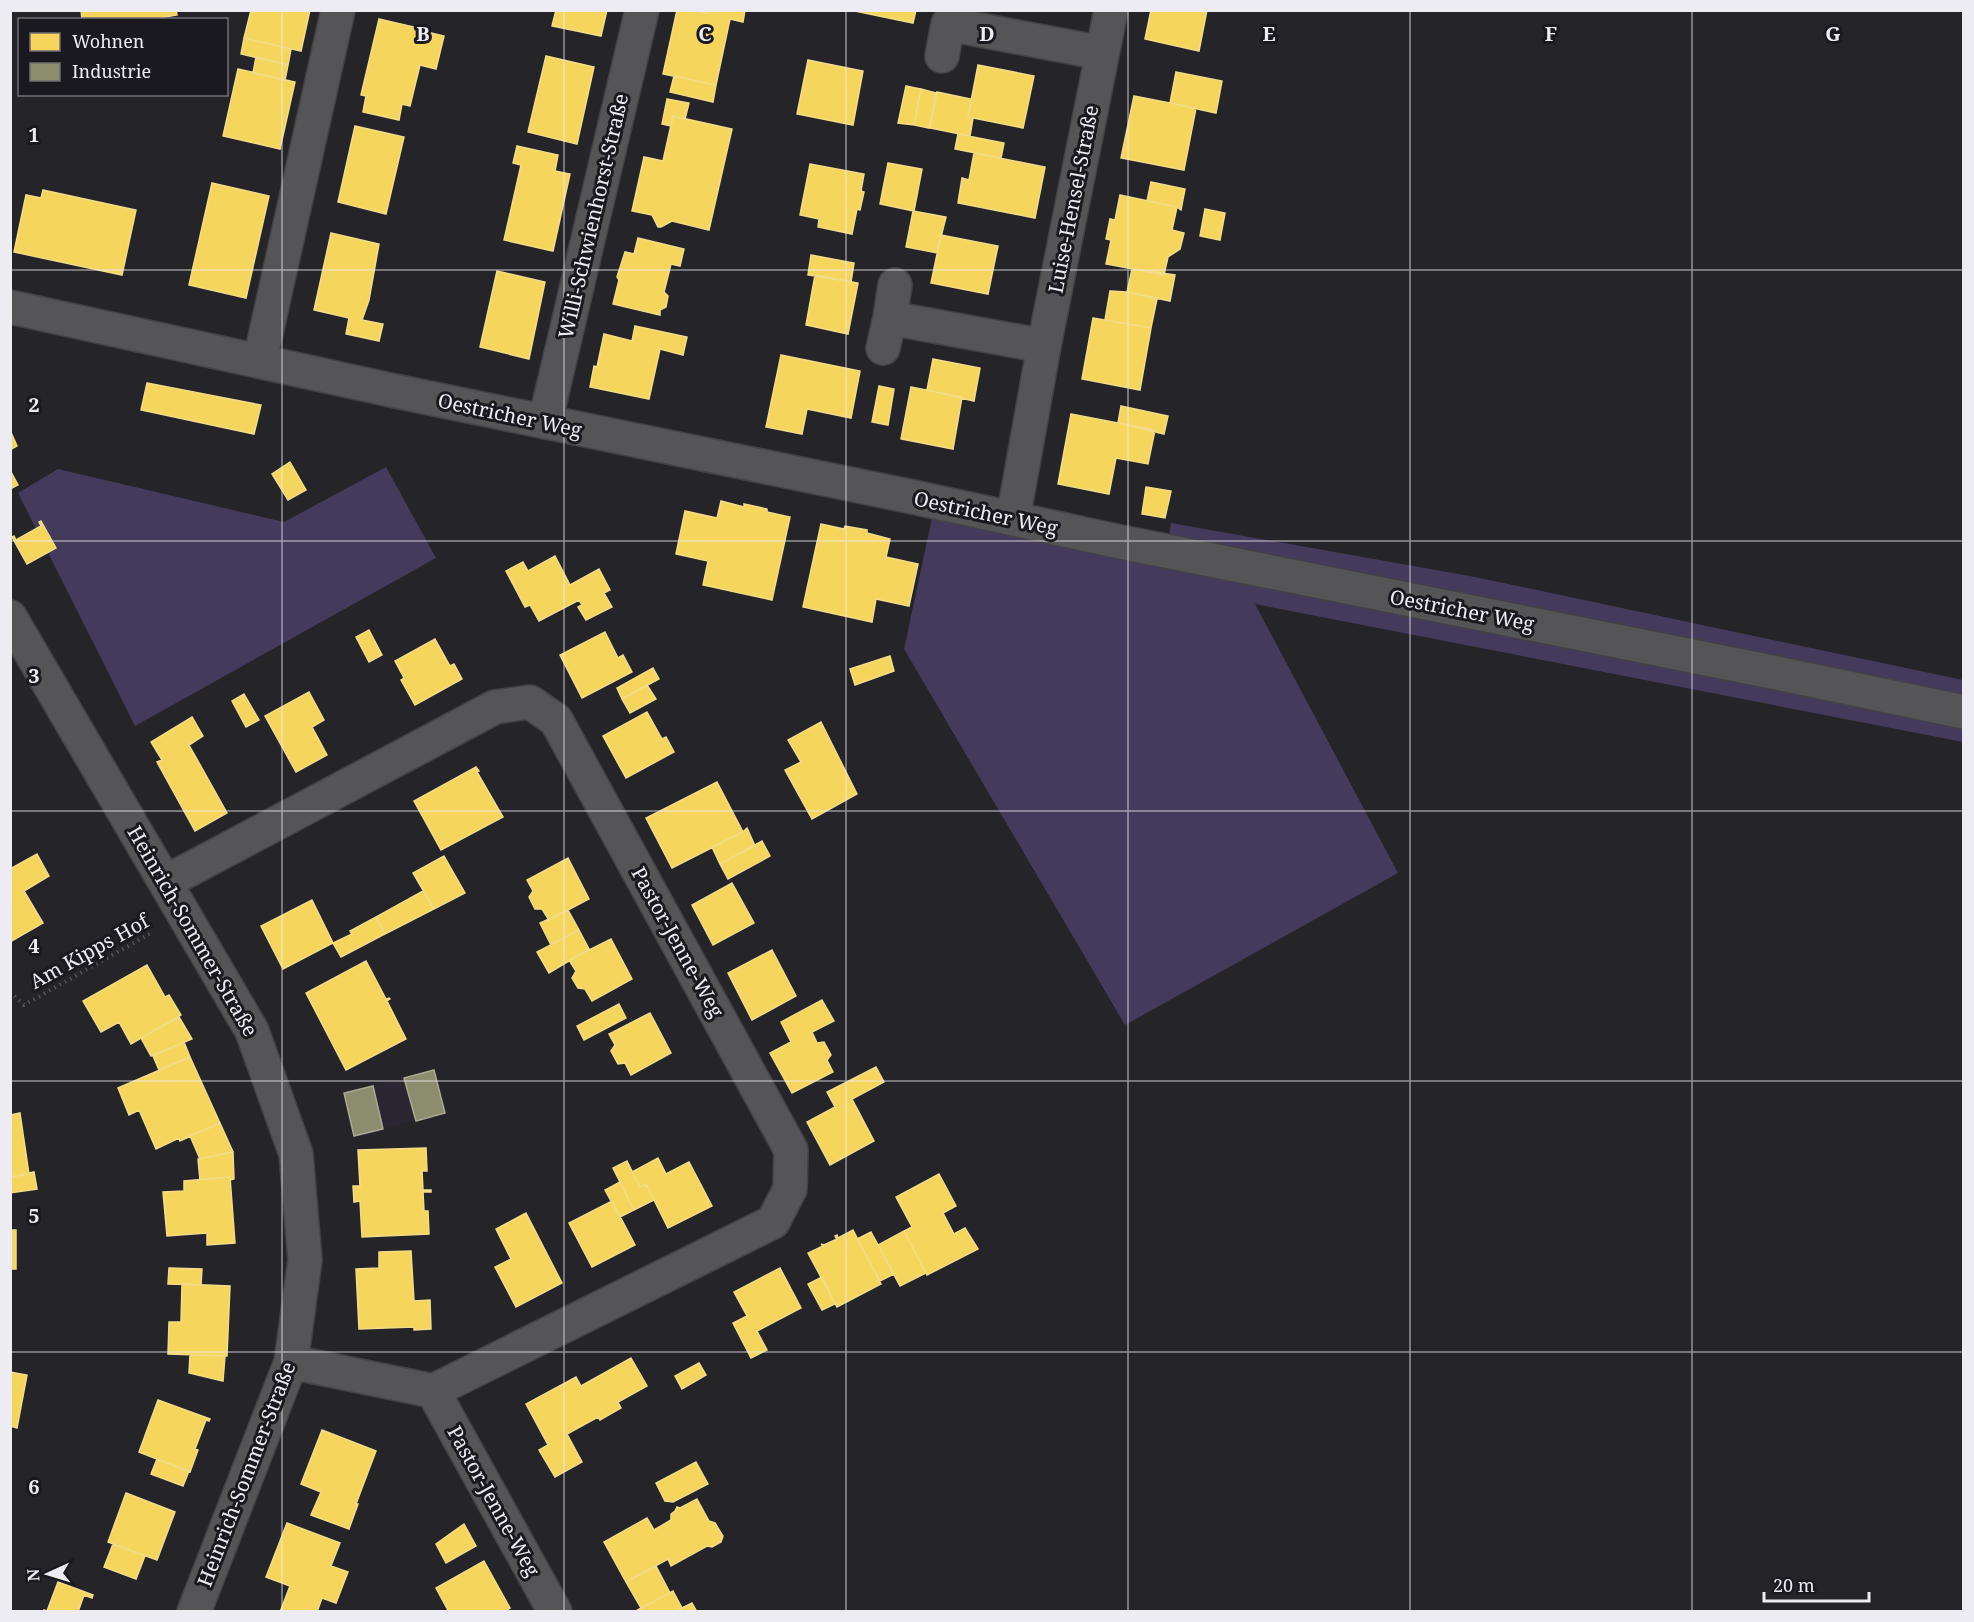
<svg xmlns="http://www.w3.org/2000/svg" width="1974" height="1622" viewBox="0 0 1974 1622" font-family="'Noto Serif',serif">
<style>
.built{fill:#2a2733}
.green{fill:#443a5c}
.homes{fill:#f6d55c;stroke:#f3dc89;stroke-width:1.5}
.industry{fill:#8c8c6e;stroke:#a9a996;stroke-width:1.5}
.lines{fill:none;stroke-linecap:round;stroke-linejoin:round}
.minor-casing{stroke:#434247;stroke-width:36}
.path{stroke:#545456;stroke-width:4;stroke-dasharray:1.5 4.5;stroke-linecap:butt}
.minor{stroke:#555457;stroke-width:33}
.grid{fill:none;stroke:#edecf2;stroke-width:1.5;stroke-opacity:0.55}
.labels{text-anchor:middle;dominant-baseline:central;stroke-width:6;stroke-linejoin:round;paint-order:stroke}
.street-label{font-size:20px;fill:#edecf2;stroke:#1b1920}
.grid-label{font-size:20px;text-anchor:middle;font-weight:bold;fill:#edecf2;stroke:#1b1920;stroke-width:6;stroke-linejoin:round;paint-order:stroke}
</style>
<rect width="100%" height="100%" fill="#252429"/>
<path class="built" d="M434,1070L445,1113L354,1136L344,1093Z"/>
<path class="green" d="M386,467L436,558L135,726L18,493L58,469L284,522Z
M932,518L1963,724V742L1255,604L1398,873L1125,1025L904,649Z
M1171,523L1475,577L1963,680V702L1168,543Z"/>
<path class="homes" d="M81,10H176L177,15L148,20H82Z
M251,10H310L301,51L244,38Z
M556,10H607L601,36L552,26Z
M677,10H694L706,13L707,10H745L743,22L730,19L716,85L663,74Z
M850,10H916L913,23Z
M1151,10H1207L1199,51L1145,39Z
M379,19L427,30V32L444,36L436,69L420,65L410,106L402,104L399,120L363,112L366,96L361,95Z
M244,38L291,49L288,65L241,54Z
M546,56L594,67L577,144L528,132Z
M256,57L288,65L285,80L253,73Z
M808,60L863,71L853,125L797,114Z
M978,65L1034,76L1023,128L968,117Z
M238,69L295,82L280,149L223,136Z
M1176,72L1222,81L1216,113L1170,103Z
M674,76L716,85L713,102L670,92Z
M906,86L921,89L914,125L898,123Z
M921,89L936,93L929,128L914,125Z
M937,92L971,99L968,117L973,118L970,136L930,128Z
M1134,96L1196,108L1184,170L1121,158Z
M667,99L689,103L685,119L673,116L671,126L662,124Z
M673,116L732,129L709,230L672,221L661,227H658L652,215L632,211L644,157L663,161Z
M355,126L404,137L386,214L338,202Z
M958,134L1004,143L1001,158L955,149Z
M517,146L558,155L555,171L570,174L553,251L504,240L521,165L513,163Z
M974,153L1045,167L1035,218L958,203L962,178L969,180Z
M888,163L922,169L914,211L880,204Z
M810,164L864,174L861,191L864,192L860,210L857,209L852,234L818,227L819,219L800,215Z
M1151,182L1185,189L1181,210L1177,207L1147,201Z
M212,183L269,196L246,298L189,285Z
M43,190L136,210L122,275L14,252L26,195L41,198Z
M1120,195L1177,207L1172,230L1184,233L1180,249L1168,257L1164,275L1106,264L1111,240L1106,239L1110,219L1115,220Z
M1205,209L1225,213L1220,240L1200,236Z
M913,211L946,217L937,253L906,247Z
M331,233L379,244L369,300L362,320L383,324L379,341L346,334L349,318L314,310Z
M941,235L998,246L988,294L931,283Z
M638,238L684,249L680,266L671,264L664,292L668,296L666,307L660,310V315L613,304L619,280L617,277L625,252L634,254Z
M811,255L854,263L851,282L808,275Z
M1132,269L1175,275L1170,301L1127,292Z
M497,271L545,282L529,359L480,347Z
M815,275L858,283L848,334L806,325Z
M1110,291L1127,292L1157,299L1151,328L1105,320Z
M1093,318L1151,328L1140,390L1082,379Z
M635,326L687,337L683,355L660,349L649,399L590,387L594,366L597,367L604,334L632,341Z
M781,355L860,371L851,418L807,409L802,434L766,427Z
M933,359L980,368L974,401L927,390Z
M147,383L261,405L254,434L141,410Z
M879,386L894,389L888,425L872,422Z
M911,387L962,397L953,449L901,439Z
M1121,406L1168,416L1164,434L1118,423Z
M1071,414L1155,430L1148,464L1116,458L1109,494L1058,484Z
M10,430L17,446L10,450Z
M290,462L306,490L288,500L272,474Z
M10,470L18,485L10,489Z
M1146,487L1171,491L1165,518L1142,514Z
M721,501L744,507V504L767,509V512L790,517L772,600L703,585L708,561L676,554L685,511L717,518Z
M41,521L56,548L27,564L12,537L14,536L16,540L41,526L39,522Z
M821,524L844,529L845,526L867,530V533L890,539L886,557L918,564L909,606L876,599L872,622L803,607Z
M555,556L570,585L599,569L610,590L604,593L612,607L586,620L578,607L582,605L579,600L539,621L530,605L525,607L506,571L523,562L528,571Z
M369,630L382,655L369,662L356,637Z
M605,632L618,658L623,655L632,672L582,698L560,655Z
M435,639L450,666L454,664L462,679L415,705L401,680L404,678L395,661Z
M890,656L894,671L855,685L850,669Z
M653,668L659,679L622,699L617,688Z
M647,685L656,699L630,713L622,699Z
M309,692L324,720L312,727L327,755L296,772L265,716Z
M244,694L259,720L246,727L232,701Z
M647,712L662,739L666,737L674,752L626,778L603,736Z
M192,717L203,736L189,745L227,813L195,831L157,762L162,760L151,742Z
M821,722L857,794L812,819L785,770L801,762L788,740Z
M476,767L479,771L477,772L503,817L441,850L414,801Z
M717,782L743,832L672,868L646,818Z
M747,828L755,846L720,864L712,847L743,832Z
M762,841L770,856L728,879L720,864Z
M37,854L49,876L24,891L43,923L10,942V869Z
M444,856L465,893L434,909L413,873Z
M568,858L589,899L549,920L542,909H535L529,897L533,891L527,880Z
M732,883L754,923L713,945L692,905Z
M423,891L434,909L385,934L376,917Z
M312,900L333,943L283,969L261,926Z
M568,910L579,930L551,945L540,923Z
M376,917L385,934L341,957L333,943L352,934L350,931Z
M579,930L589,949L549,973L537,952Z
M611,939L632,979L592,1001L585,989L578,988L572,978L576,971L569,960Z
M772,950L796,996L752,1020L728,973Z
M366,961L386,999L389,998L390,999L387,1001L406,1039L346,1070L306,993Z
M147,965L165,997L169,995L181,1015L131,1044L119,1022L101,1032L83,1001Z
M822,1000L834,1021L812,1032L817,1043L824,1042L831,1055L827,1060L833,1072L792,1093L770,1053L791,1042L781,1022Z
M619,1004L626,1018L584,1040L577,1026Z
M650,1013L671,1053L631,1075L625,1063L618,1064L611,1051L615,1045L609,1034Z
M179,1017L192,1039L151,1056L141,1038Z
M184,1042L190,1057L159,1070L153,1056Z
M190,1057L220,1123L180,1141L179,1138L156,1149L139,1110L129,1115L118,1088Z
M876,1067L884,1082L852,1099L874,1141L830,1165L807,1122L835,1107L827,1092Z
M20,1113L29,1174L10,1177V1115Z
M220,1123L233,1152L200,1159L190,1136Z
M426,1148L427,1171H422L423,1190H431V1192H423L424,1211H428L429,1234L362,1237L360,1201L354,1202L353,1186H360L358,1150Z
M233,1152L234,1179L230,1180V1177L200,1180L198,1159Z
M658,1158L666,1174L689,1162L712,1206L668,1228L646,1184L640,1187L632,1172Z
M627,1161L640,1187L646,1184L654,1200L634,1210L613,1168Z
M34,1172L37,1189L10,1193V1177Z
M939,1174L956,1206L943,1213L954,1234L965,1228L978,1249L927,1275L904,1231L912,1227L896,1197Z
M230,1177L235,1243L207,1245V1233L167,1236L163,1192L184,1191V1181Z
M620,1182L634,1210L620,1217L605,1190Z
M612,1201L635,1245L592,1267L569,1223Z
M526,1213L562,1283L516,1307L495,1267L511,1259L496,1229Z
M10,1230H16V1269H10Z
M853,1230L881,1284L837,1307L808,1253L823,1246L821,1244L824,1245L837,1239L835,1236L837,1235L838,1238Z
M904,1231L926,1273L900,1286L878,1245Z
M871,1232L894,1274L880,1281L857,1239Z
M411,1251L414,1301L430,1300L431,1329L414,1330V1327L359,1329L356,1269L379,1268V1252Z
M169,1268L202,1269L201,1285L168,1284Z
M780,1268L801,1308L757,1331L767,1350L751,1358L733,1323L747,1316L734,1292Z
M822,1277L835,1304L822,1310L808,1284Z
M182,1284L230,1286L227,1356L168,1354L169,1322H181Z
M190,1355L225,1356L223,1381L189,1373Z
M631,1358L647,1386L618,1402L621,1408L600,1420L598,1417L567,1434L582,1462L555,1477L539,1450L548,1445L526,1404L576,1377L581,1386Z
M699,1363L706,1375L682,1389L675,1376Z
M10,1372L27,1375L17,1428L10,1426Z
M158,1400L210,1419L209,1421L206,1420L195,1449L198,1450L190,1472L139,1452Z
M322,1430L376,1451L356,1504H358L349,1529L311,1515L321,1492L301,1484Z
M157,1459L189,1471L183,1486L151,1474Z
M696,1462L708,1484L673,1502L665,1501L656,1483Z
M126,1493L175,1512L157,1560L108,1542Z
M697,1499L709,1521L715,1523L723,1536L721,1542L712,1547L707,1546L671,1566L668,1559L626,1582L604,1542L647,1518L654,1530L671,1520V1514L675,1511L677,1507L680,1508Z
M287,1523L340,1543L331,1566L348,1572L336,1603L322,1598L317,1612H280L290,1586L266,1577Z
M464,1524L476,1546L446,1563L436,1544Z
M113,1544L145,1556L136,1579L104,1567Z
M484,1561L510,1608L504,1612H449L436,1588Z
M656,1566L670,1593L641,1608L626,1582Z
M58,1582L93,1595L92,1598L84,1595L78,1612H44V1610L47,1611Z
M673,1591L682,1608L676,1612H634Z
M692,1603L697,1612H676L682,1608Z"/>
<path class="industry" d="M434,1070L445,1113L416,1121L404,1078Z
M373,1086L383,1129L354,1136L344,1093Z"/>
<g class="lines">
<defs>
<path id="minor" d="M942,56L948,24L1102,53
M10,307L395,391L913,497L1116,541L1772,672L1964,712
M890,318L895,285
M883,348L890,318L1044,346
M260,360L338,10
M545,422L642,10
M1013,519L1044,346L1111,10
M10,617L252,1031L296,1154L305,1260L291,1362L194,1612
M166,882L495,707L530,702L556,720L791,1150L790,1189L773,1222L433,1391L291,1362
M433,1391L555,1612"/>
</defs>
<use href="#minor" class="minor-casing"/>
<path class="path" d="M10,992L24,1005L153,932"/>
<use href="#minor" class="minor"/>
</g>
<path class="grid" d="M282,10V1612M564,10V1612M846,10V1612M1128,10V1612M1410,10V1612M1692,10V1612M10,270H1964M10,541H1964M10,811H1964M10,1081H1964M10,1352H1964"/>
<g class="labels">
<g class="street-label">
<text transform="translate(1073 199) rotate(-79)">Luise-Hensel-Straße</text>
<text transform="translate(593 216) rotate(-77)">Willi-Schwienhorst-Straße</text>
<text transform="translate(510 415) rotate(12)">Oestricher Weg</text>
<text transform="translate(986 513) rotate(12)">Oestricher Weg</text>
<text transform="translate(1462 610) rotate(11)">Oestricher Weg</text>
<text transform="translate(193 931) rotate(60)">Heinrich-Sommer-Straße</text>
<text transform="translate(678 942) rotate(61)">Pastor-Jenne-Weg</text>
<text transform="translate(89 951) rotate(-29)">Am Kipps Hof</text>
<text transform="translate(246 1474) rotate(-69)">Heinrich-Sommer-Straße</text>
<text transform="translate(494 1501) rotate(61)">Pastor-Jenne-Weg</text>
</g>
</g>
<g class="grid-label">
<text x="423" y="41">B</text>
<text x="705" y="41">C</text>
<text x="987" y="41">D</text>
<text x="1269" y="41">E</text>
<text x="1551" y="41">F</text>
<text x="1833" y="41">G</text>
<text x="34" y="142">1</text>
<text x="34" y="412">2</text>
<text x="34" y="683">3</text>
<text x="34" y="953">4</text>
<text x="34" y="1223">5</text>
<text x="34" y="1494">6</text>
</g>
<rect width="1974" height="1622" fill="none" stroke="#edecf2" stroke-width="24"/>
<rect x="18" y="18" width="210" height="78" fill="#1b1920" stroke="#6f6d74" stroke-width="1.5"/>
<rect x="30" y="33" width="30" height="18" fill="#f6d55c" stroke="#6f6d74" stroke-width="1.5"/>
<text x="72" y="48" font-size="18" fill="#edecf2">Wohnen</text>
<rect x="30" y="63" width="30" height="18" fill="#8c8c6e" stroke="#6f6d74" stroke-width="1.5"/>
<text x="72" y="78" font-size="18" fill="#edecf2">Industrie</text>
<g transform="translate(48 1574) rotate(266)" stroke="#1b1920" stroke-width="4.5" paint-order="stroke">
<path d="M0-4.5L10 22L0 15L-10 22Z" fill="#edecf2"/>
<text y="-9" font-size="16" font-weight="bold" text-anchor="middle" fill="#edecf2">N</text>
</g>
<path d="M1764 1592v9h105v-9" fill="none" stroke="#edecf2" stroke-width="3"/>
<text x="1773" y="1592" font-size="18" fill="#edecf2" stroke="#1b1920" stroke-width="4.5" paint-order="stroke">20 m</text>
</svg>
